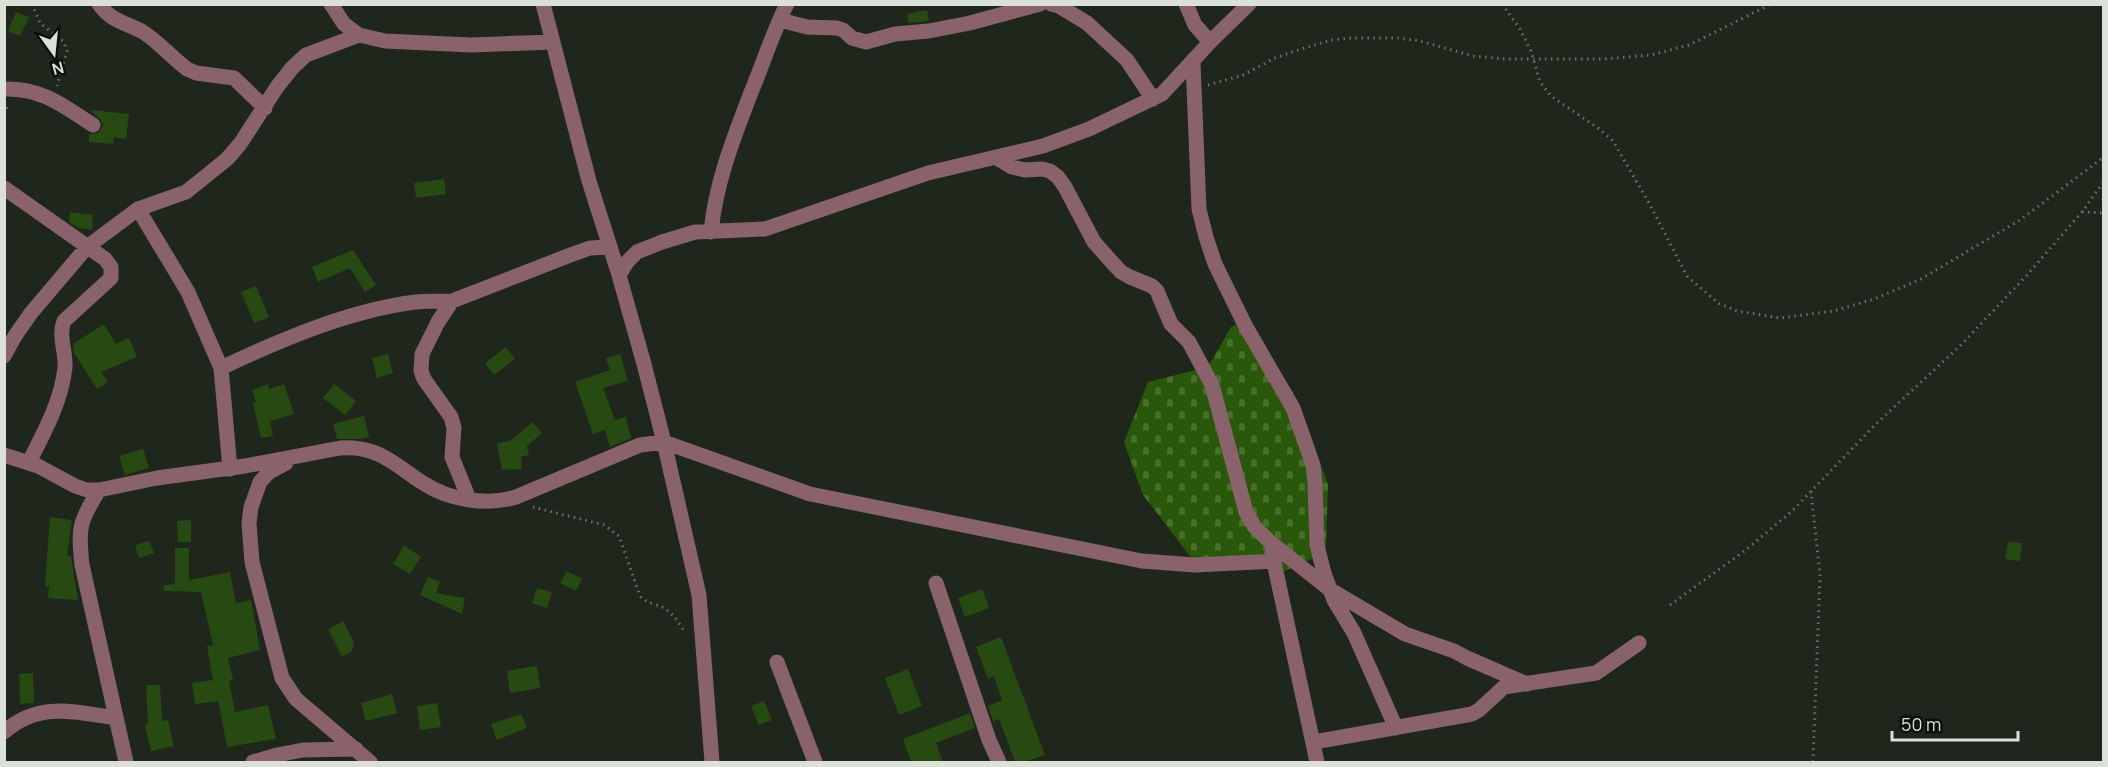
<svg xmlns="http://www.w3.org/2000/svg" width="2108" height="767" viewBox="0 0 2108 767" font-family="Manrope,sans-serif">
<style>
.cemetery{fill:url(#cemetery-stones)}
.building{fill:#264a12}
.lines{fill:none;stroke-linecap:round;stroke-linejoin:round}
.path{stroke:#6b7168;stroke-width:3;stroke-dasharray:1.5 4.5;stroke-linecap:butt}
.minor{stroke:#89626b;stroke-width:15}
</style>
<defs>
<pattern id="cemetery-stones" width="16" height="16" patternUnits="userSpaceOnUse" patternTransform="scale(1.5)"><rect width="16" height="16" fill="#29580a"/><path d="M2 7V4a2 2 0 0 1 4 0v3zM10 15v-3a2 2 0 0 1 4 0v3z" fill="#47702d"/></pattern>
</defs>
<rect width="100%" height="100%" fill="#1f261c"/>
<path class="cemetery" d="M1237,324L1257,338L1293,392L1328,484L1326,546L1314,558L1280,573L1253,563L1196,564L1143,495L1124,442L1148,382L1208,367L1231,327Z"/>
<path class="building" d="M927,10L929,21L909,23L907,14Z
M16,12L29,17L20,36L8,31Z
M92,110L129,114L126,139L114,137L113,144L89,142V134L98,133L103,126L101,120L92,112Z
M444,179L446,194L416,198L414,183Z
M70,212L93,215L92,230L78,228L69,222Z
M353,250L376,285L365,292L350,268L318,282L312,267Z
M256,286L269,317L254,323L241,292Z
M104,324L116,344L129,338L137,357L101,372L108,382L97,389L74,353L73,344Z
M506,347L515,359L494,375L485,363Z
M388,354L393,373L377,378L372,358Z
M620,354L628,381L603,388L615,420L626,417L631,438L610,447L605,430L593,434L575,382L610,370L606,358Z
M268,384L269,389L284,384L294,414L270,421L273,436L261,438L253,403L256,402L252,390Z
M334,384L356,401L345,415L323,398Z
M364,416L369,437L361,439H337L333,424Z
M533,422L542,433L527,446L529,455L521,457L522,469L502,470L497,444L511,440Z
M143,449L149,468L125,475L119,456Z
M50,517L72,520L67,555L71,556L78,600L48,598L49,586H45Z
M191,520V542H178L177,521Z
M149,541L154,553L139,558L135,545Z
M2008,542L2022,543L2020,561L2005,559Z
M404,545L421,557L410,574L393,564Z
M175,548H189V580L230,572L236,603L251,600L260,650L228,658L233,680L229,681L235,712L268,705L276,739L227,747L218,701L195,704L192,683L213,680L207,646L213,645L201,592L164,591L163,586L175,583Z
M567,571L582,579L576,591L560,583Z
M428,577L440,582L436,593L465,598L462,614L420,595Z
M537,588L552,592L547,608L532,603Z
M982,589L989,608L965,617L958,598Z
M343,621L354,642L352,651L342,657L328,629Z
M1001,637L1045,755L1025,762H1015L999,719L993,721L988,706L1002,700L994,676L988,679L976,647Z
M537,666L540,688L510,693L507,671Z
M908,669L922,706L899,715L885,678Z
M33,673L34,703L20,704L19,674Z
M146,685H160L162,721L168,720L174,746L151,751L145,725L148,724Z
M392,694L397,713L366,721L361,703Z
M764,701L772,720L759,725L751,706Z
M437,703L441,727L420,730L417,706Z
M970,713L975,728L936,743L943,762H911L903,739Z
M521,714L527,728L497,740L491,724Z"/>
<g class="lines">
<path class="path" d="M32,4L40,23L64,42L67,51L57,86
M1502,4L1520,29L1531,51L1540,82L1551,96L1598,128L1613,141L1649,203L1687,276L1718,303L1737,311L1780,318L1834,311L1874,299L1921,279L2020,220L2104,157
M1208,85L1243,75L1275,58L1295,51L1331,40L1352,38H1398L1420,41L1473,56L1505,59H1603L1651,55L1689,45L1771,4
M4,114L8,105
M2082,212L2104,213
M1811,491L1820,575L1813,762
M533,507L604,525L619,536L640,596C646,603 655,604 662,607C673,613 679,622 685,633
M1670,605L1747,549L1791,512L1877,423L1961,345L2027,275L2082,212L2104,181"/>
<path class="minor" d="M99,4C110,21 127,23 143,32C159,42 172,58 187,69L196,73L234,78L265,108
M331,4L344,24L359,35L385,41L471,45L552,42
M543,4L589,181L619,275L644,364L664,442L699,595L712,762
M1051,4L1059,6L1087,23L1127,60L1153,99
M1186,4L1195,25L1210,42
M780,20L807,27L837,28L843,30L852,38L866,42L895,34L929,31L970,23L1040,4
M1193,63L1199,209L1206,237L1215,264L1246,327L1293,408L1313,465L1315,483L1317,545L1324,573L1334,600L1354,633L1396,728
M4,89C43,88 63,106 93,125
M997,158L1012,167L1025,170L1042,169L1050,171L1058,177L1065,187L1094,242L1110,260L1121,272L1130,277L1152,286L1157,291L1171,324L1189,342L1212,385L1246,512L1254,526L1269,541L1329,589L1405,634L1454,651L1467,658L1527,684
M4,188L105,259L111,267V278L64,321C58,336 66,351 65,367C62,400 44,433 29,462
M138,209L188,292L221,368L230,469
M711,232C716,181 734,137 752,90C764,61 773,32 787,4
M619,275L627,262L637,252L662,242L695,232L765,229L928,173L1043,146L1089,129L1162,94L1210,42L1249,4
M4,356L15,336L31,313L87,247L138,209L186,192L206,176L227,159L240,144L277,87L292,68L306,55L359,35
M221,368C280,340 350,310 416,302C428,301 440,301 452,301
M4,455L38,466L75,486L87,490H99L157,478L245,466L340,448C377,445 394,464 423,483C449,500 486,506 516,497L640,445L664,442L810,494L1142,561L1195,565L1275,561
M286,463L269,472L260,482L251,507L249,523L252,562L282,678L296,699L370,762
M99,490C79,522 78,528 82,565L126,762
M469,499L452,457L454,428L451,417L424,379L421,371L422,354L438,322L452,301L573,254L590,248L610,247
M1272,553L1317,762
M936,583L989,740L999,762
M777,662L815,762
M4,732C39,701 75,712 116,718
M1314,742L1472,714L1479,710L1504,687L1596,673L1639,643
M253,762L277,755L303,750L356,749"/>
</g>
<rect width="2108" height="767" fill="none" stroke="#dbe0d8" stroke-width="12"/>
<g transform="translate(54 54) rotate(165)" stroke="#0b0e0a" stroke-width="4.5" paint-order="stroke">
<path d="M0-4.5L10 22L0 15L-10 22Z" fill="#dbe0d8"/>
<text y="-9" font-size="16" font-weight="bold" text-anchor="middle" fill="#dbe0d8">N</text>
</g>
<path d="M1892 731v9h126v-9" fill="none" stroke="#dbe0d8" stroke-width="3"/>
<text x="1901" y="731" font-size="18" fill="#dbe0d8" stroke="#0b0e0a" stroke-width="4.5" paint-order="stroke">50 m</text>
</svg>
